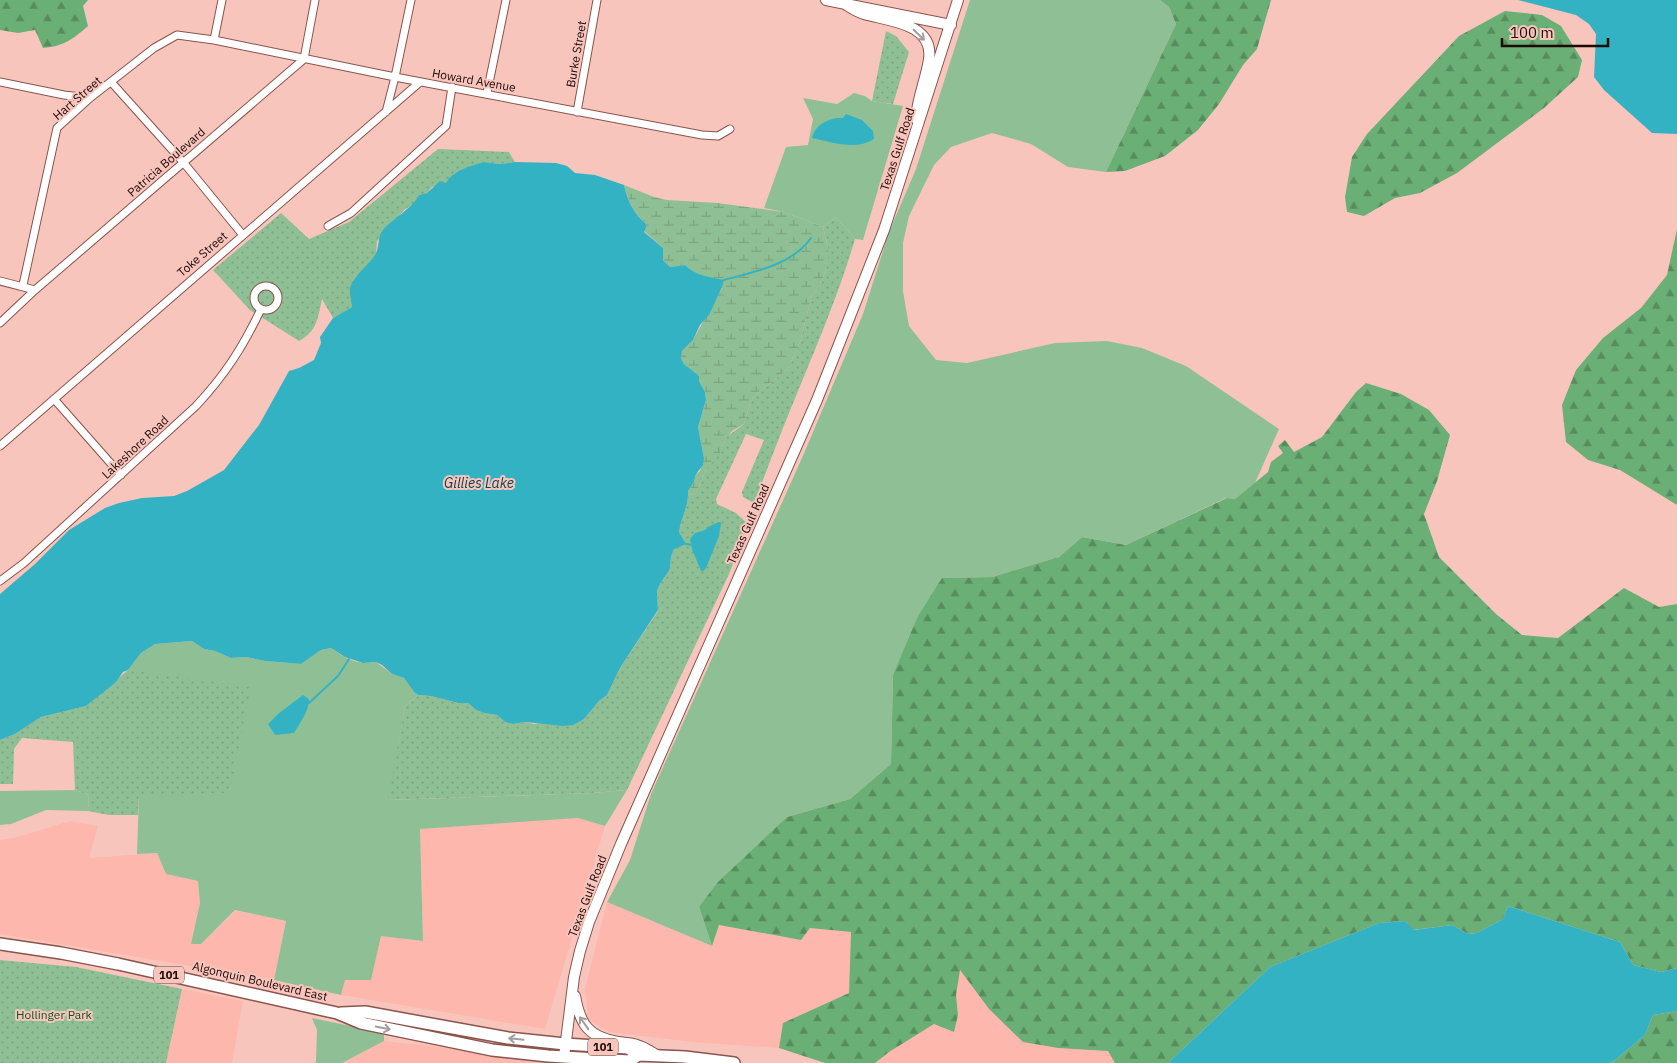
<svg xmlns="http://www.w3.org/2000/svg" width="1677" height="1063" viewBox="0 0 1677 1063" font-family="'IBM Plex Sans',sans-serif">
<style>
.built{fill:#feb7ac}
.green{fill:#8fc095}
.forest{fill:url(#forest-firs)}
.wetland{fill:url(#wetland-marsh)}
.park{fill:url(#park-dots)}
.water{fill:#33b2c3}
.lines{fill:none;stroke-linecap:round;stroke-linejoin:round}
.stream{stroke:#33b2c3;stroke-width:2}
.minor-casing{stroke:#8a534c;stroke-width:9}
.secondary-casing{stroke:#8a534c;stroke-width:12}
.primary-casing{stroke:#8a534c;stroke-width:14}
.minor{stroke:#fff;stroke-width:7}
.secondary{stroke:#fff;stroke-width:10}
.primary{stroke:#fff;stroke-width:11}
.oneway{stroke:#a59d9c}
.labels{text-anchor:middle;dominant-baseline:central;stroke-width:4;stroke-linejoin:round;paint-order:stroke}
.shield{fill:#f8c5bd;stroke:#5f413e;stroke-width:1}
.shield-label{font-size:11px;font-weight:bold;fill:#1e0907}
.street-label{font-size:12px;fill:#1e0907;stroke:#f8c5bd}
.park-label{font-size:12px;fill:#055621;stroke:#f8c5bd}
.water-label{font-size:14px;font-style:italic;fill:#0c444b;stroke:#f8c5bd}
</style>
<defs>
<pattern id="forest-firs" width="22" height="20" patternUnits="userSpaceOnUse" patternTransform="scale(1.25)"><rect width="22" height="20" fill="#6aaf75"/><path d="M5 1l3.5 6h-7zM16 11l3.5 6h-7z" fill="#578d5e"/></pattern>
<pattern id="wetland-marsh" width="20" height="14" patternUnits="userSpaceOnUse" patternTransform="scale(1.25)"><rect width="20" height="14" fill="#8fc095"/><path d="M1 5h8M5 5V1M11 12h8M15 12V8" fill="none" stroke="#7ba47f"/></pattern>
<pattern id="park-dots" width="8" height="8" patternUnits="userSpaceOnUse" patternTransform="scale(1.25)"><rect width="8" height="8" fill="#8fc095"/><path d="M2 2h.1M6 6h.1" fill="none" stroke="#7ba47f" stroke-width="1.8" stroke-linecap="round"/></pattern>
</defs>
<rect width="100%" height="100%" fill="#f8c5bd"/>
<path class="built" d="M578,818L605,826L545,1029L341,995L345,980H371L381,936L423,941L420,829Z
M70,821L98,826L89,858L157,853L166,874L198,881L200,903L192,944H201L236,911L286,921L274,980L0,934V840L14,838Z
M607,902L711,946L718,925L801,940L810,928L851,932L849,993L783,1023L779,1048L692,1042L609,1032L588,1019L585,989Z
M959,969L989,1009L1023,1042L1058,1048L1108,1051L1115,1063H875L889,1052L934,1023L954,1032L958,1015L956,995Z
M182,989L243,1001L232,1063H166Z
M384,1041L586,1063H342Z"/>
<path class="green" d="M970,0H1160L1169,7L1176,24L1106,172L1068,167L1031,144L992,133L951,147L934,165L909,216L903,243V291L909,326L936,360L967,363L1055,343L1107,341L1142,348L1186,366L1279,429L1255,483L1235,499L1226,498L1126,545L1082,537L1059,557L992,577L942,578L893,675L891,764L850,799L787,817L699,907L712,946L607,902L630,860L651,794L802,458L863,314L889,232L916,169Z
M854,93L865,96L872,101L903,106L863,240L855,239L836,217L823,227L784,212L764,208L786,147L808,145L813,119L803,98L837,104Z
M192,641L204,649L215,651L231,658L246,657L265,661L301,664L321,650L331,648C347,659 356,665 376,662L392,674L404,678L414,692L418,695L405,706L389,800L592,793L627,790L605,826L578,818L420,829L423,941L381,936L371,980H345L341,995L274,980L286,921L235,910L201,944H191L200,903L198,881L166,874L157,853L137,854L139,795L128,670L141,653L155,644Z
M75,790L89,795L88,811L46,810L11,824L0,825V791Z
M312,1018L384,1033V1041L342,1063H314L316,1062L317,1030Z"/>
<path class="forest" d="M0,0H88L83,6L88,26C72,40 64,46 43,48L35,30L18,33L0,30Z
M1160,0H1271L1257,49L1243,65L1219,104L1198,130L1165,156L1125,171L1106,172L1176,24L1169,7Z
M1505,11L1542,15L1561,26L1582,60L1578,77L1544,108L1457,173L1420,193L1395,198L1364,216L1347,212L1345,197L1352,157L1367,134L1459,36Z
M1677,229V505L1620,470L1588,460L1566,442L1562,405L1576,370L1603,338L1641,308L1667,275Z
M1366,383L1401,394L1429,410L1450,435L1437,481L1424,514L1439,557L1496,614L1522,635L1558,638L1624,588L1659,607L1677,604V968L1661,972L1633,965L1620,942L1508,906L1503,919L1477,933L1468,934L1452,925L1413,930L1405,921L1379,923L1270,967L1168,1063H1115L1108,1051L1058,1048L1023,1042L989,1009L960,970L956,995L958,1015L954,1032L934,1024L889,1052L875,1063H825L779,1048L783,1023L849,993L851,932L810,928L801,940L719,925L712,946L699,907L717,883L787,817L850,799L891,764L893,675L918,616L942,578L992,577L1059,557L1082,537L1126,545L1227,498L1235,499L1268,472L1271,462L1283,453L1278,446L1285,440L1294,452L1322,437L1356,392Z
M1677,1011V1063H1608L1614,1061L1645,1035L1653,1015Z"/>
<path class="wetland" d="M624,185L654,197L667,200L718,203L784,212L823,227L828,247V262L821,284L812,295L800,342L788,369L755,395L750,404L744,424L732,431L723,444L721,453L716,460L706,470L696,493L691,495L688,491L694,482L696,474L700,471L704,458L698,427L706,400L705,392L699,381L698,376L684,364L681,358L682,351L693,340L722,288L691,272L685,265L670,267L663,260V248L644,231L647,225C634,214 628,201 624,185Z"/>
<path class="park" d="M886,31L896,36L909,52L893,104L872,101Z
M438,149L509,152L515,162L500,164L484,162L467,168L455,173L446,183L432,187L427,193L419,195L415,203L404,210L377,241L376,254L366,268L356,277L352,307L333,318L322,299C318,317 317,332 299,341L250,310L213,270L281,213L309,239L349,222Z
M836,217L855,239C836,304 808,365 783,428C773,453 764,478 754,503L743,497L742,492L764,440L746,434L716,499L717,504L736,513L748,524L729,574L627,790L592,793L388,800L405,706L418,695L431,696L458,703H468L476,710L484,713L497,715L505,722L513,724L525,722L534,724L584,719L599,701L607,695L620,668L658,611L657,591L660,584L670,569L671,557L674,549L685,542L679,532C681,517 689,507 688,491L691,495L696,493L706,470L720,453L723,444L728,436L744,424L750,404L755,395L788,369L800,342L812,295L821,284L828,262V247L823,227Z
M128,670L251,687L230,793L139,795L138,815H109L88,811L89,795L75,790L73,742L22,738L14,749L13,784H0V740L15,734L41,717L86,706Z
M0,960L76,967L182,989L166,1063H0Z"/>
<path class="water" d="M1518,0H1677V134L1652,133L1604,90L1594,77L1596,34L1589,24L1576,15Z
M846,114L862,120L873,131L874,139C856,151 831,142 812,138C815,124 830,117 843,118Z
M484,162L500,164L515,162L556,163L567,166L575,173L595,175L624,185C628,202 634,214 647,225L644,232L663,248V260L670,267L685,265C695,276 710,277 724,280L722,287L709,315L700,325L693,340L682,351L681,358L684,364L699,376V381L705,392L706,400L698,427L704,458L703,465L696,474L694,482L688,491C689,507 681,517 679,532L685,542L684,545L674,549L671,557L670,569L660,584L657,591L658,610L620,668L607,695L599,701L584,719L573,725L563,726L525,722L513,724L505,722L497,715L484,713L476,710L468,703H458L431,696L418,695L414,692L404,678L392,674L382,665L376,662L363,663L345,657L331,648L321,650L301,664L265,661L246,657L231,658L215,651L204,649L192,641L155,644L141,653L128,670L123,672L116,682L86,706L41,717L15,734L0,740V594L35,564L69,530L105,508L119,503L142,498L174,496L187,491L224,470L259,425L289,371L299,368L314,360L321,343L320,337L333,318L352,307C352,302 349,294 350,288C354,275 368,266 375,255C380,247 377,237 383,230C393,218 413,208 419,195L427,193L440,181L446,183C453,170 471,166 484,162Z
M719,522L721,523L719,536L706,568L703,571H701L692,549L690,539L695,533L705,530L710,526Z
M303,695L309,699C309,712 300,722 294,733L275,735L268,724L278,714Z
M1508,906L1620,942L1633,965L1661,972L1677,968V1011L1653,1015L1645,1035L1614,1061L1608,1063H1168L1270,967L1379,923L1405,921L1414,930L1452,925L1468,934L1477,933L1503,919Z"/>
<g class="lines">
<path class="stream" d="M724,280C754,272 792,265 811,238
M682,543L692,545
M309,703L338,676L349,659"/>
<defs>
<path id="minor" d="M214,40L222,0
M0,82L64,95L90,98
M112,83L183,162L242,234
M487,93L506,0
M386,112L395,77L411,0
M577,112L597,0
M328,226L351,213L446,126L452,87
M0,281L35,290
M23,285L57,128L90,98L154,48L177,35L214,40L395,77L702,135L718,136L730,129
M254 298a12 12 0 1 1 24 0a12 12 0 1 1-24 0Z
M0,323L35,290L304,59L315,0
M54,399L121,475
M0,446L420,82
M0,581L24,563L196,406C225,375 243,347 261,309"/>
<path id="secondary" d="M826,0L951,25
M843,3C850,7 857,12 864,14C888,21 934,23 929,59C926,80 917,98 916,119
M575,996C580,1024 588,1037 618,1042C624,1043 631,1043 637,1045C645,1047 651,1052 658,1056
M564,1057L574,977L580,951L589,922L621,844L817,400L884,230L958,0"/>
<path id="primary" d="M0,944L61,953L118,964L337,1013L361,1023L492,1050L548,1056L629,1061L639,1055
M341,1013L365,1012L508,1038L565,1044L628,1048L639,1055L685,1057L734,1063"/>
</defs>
<use href="#minor" class="minor-casing"/>
<use href="#secondary" class="secondary-casing"/>
<use href="#primary" class="primary-casing"/>
<use href="#minor" class="minor"/>
<use href="#secondary" class="secondary"/>
<use href="#primary" class="primary"/>
</g>
<defs><path id="oneway-shaft" d="M-6 0H5M1.5-3L5.5 0L1.5 3" fill="none" stroke-width="1.6" stroke-linecap="round" stroke-linejoin="round" transform="scale(1.25)"/></defs>
<g class="oneway">
<use href="#oneway-shaft" transform="translate(919 35) rotate(44)"/>
<use href="#oneway-shaft" transform="translate(584 1023) rotate(-125)"/>
<use href="#oneway-shaft" transform="translate(383 1028) rotate(12)"/>
<use href="#oneway-shaft" transform="translate(516 1039) rotate(-174)"/>
</g>
<g class="labels">
<g class="shield">
<rect x="154" y="966.5" width="30" height="17" rx="4"/>
<rect x="588" y="1038.5" width="30" height="17" rx="4"/>
</g>
<g class="shield-label">
<text x="169" y="975">101</text>
<text x="603" y="1047">101</text>
</g>
<g class="street-label">
<text transform="translate(576 54) rotate(-80)">Burke Street</text>
<text transform="translate(474 80) rotate(10)">Howard Avenue</text>
<text transform="translate(77 98) rotate(-41)">Hart Street</text>
<text transform="translate(897 149) rotate(-72)">Texas Gulf Road</text>
<text transform="translate(166 162) rotate(-41)">Patricia Boulevard</text>
<text transform="translate(202 254) rotate(-41)">Toke Street</text>
<text transform="translate(135 447) rotate(-43)">Lakeshore Road</text>
<text transform="translate(748 524) rotate(-66)">Texas Gulf Road</text>
<text transform="translate(587 896) rotate(-69)">Texas Gulf Road</text>
<text transform="translate(260 981) rotate(13)">Algonquin Boulevard East</text>
</g>
<g class="park-label">
<text x="54" y="1014">Hollinger Park</text>
</g>
<g class="water-label">
<text x="479" y="483">Gillies Lake</text>
</g>
</g>
<path d="M1502 38v8h106v-8" fill="none" stroke="#1e0907" stroke-width="2.5"/>
<text x="1510" y="38" font-size="15" fill="#1e0907" stroke="#f8c5bd" stroke-width="4" paint-order="stroke">100 m</text>
</svg>
